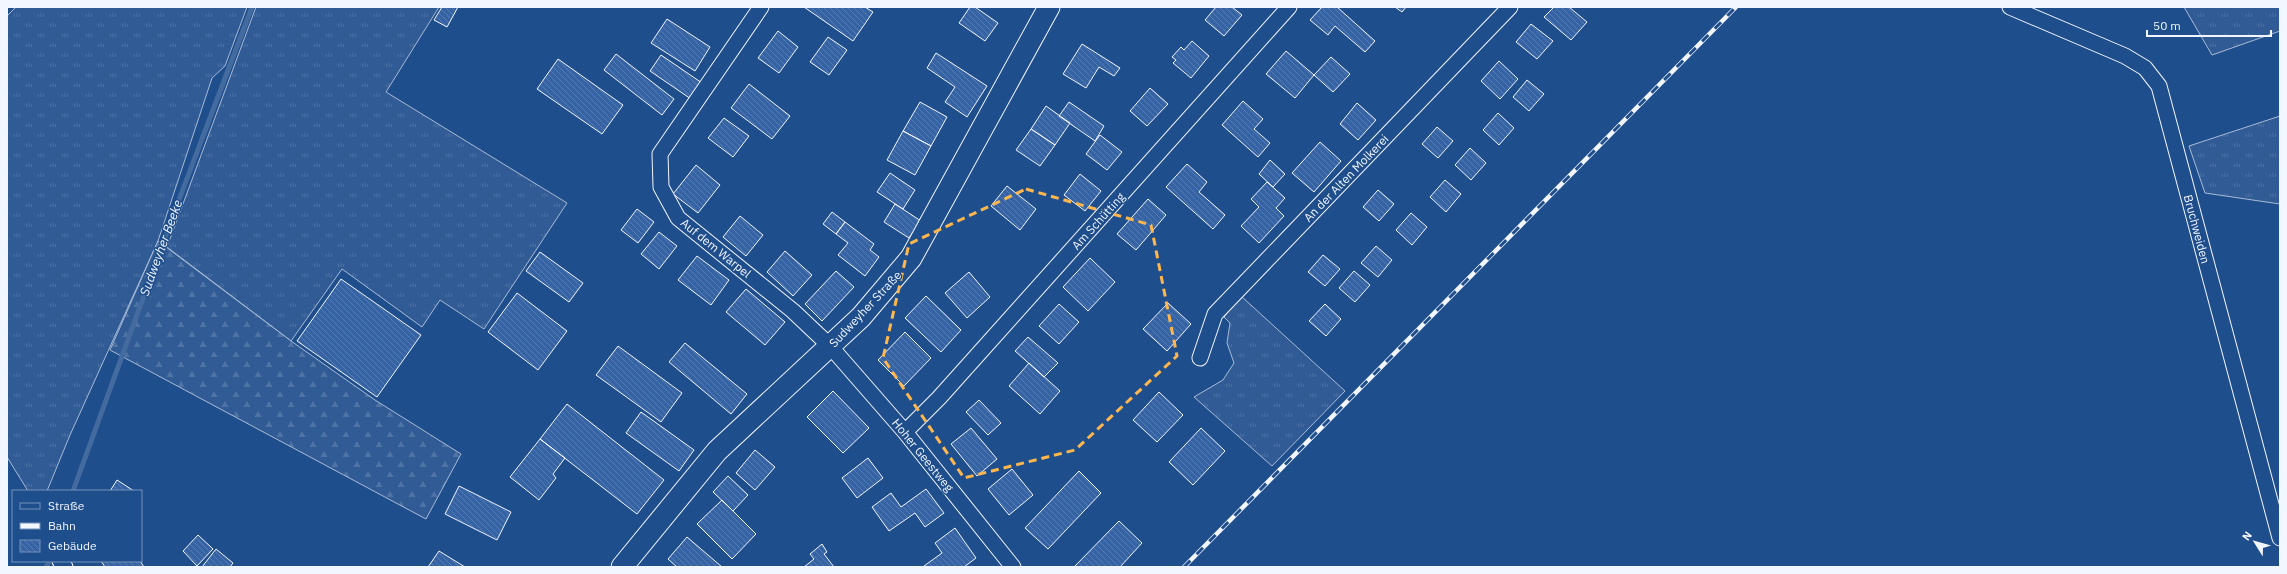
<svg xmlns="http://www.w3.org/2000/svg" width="2287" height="574" viewBox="0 0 2287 574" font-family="'IBM Plex Sans',sans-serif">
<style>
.grass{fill:url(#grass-tufts);stroke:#a8bbd7}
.forest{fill:url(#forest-firs);stroke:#a8bbd7}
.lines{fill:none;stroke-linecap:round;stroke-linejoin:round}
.stream{stroke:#446ba0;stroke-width:5}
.building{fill:url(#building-back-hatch);stroke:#f2f6ff}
.street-casing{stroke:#f2f6ff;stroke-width:17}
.secondary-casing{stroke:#f2f6ff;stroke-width:23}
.street{stroke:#1f4e8c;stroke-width:15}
.secondary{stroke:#1f4e8c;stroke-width:21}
.rail-casing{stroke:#f2f6ff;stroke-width:4.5}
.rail{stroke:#1f4e8c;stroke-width:3;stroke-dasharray:9;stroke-linecap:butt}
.marked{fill:none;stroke:#ffb74d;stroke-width:3;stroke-dasharray:8 5;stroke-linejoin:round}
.labels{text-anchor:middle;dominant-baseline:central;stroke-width:3;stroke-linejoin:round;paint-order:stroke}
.street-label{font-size:12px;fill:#f2f6ff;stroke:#1f4e8c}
.water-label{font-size:13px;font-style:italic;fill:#f2f6ff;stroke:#1f4e8c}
</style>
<defs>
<pattern id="grass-tufts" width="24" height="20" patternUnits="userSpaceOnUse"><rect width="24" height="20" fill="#305b95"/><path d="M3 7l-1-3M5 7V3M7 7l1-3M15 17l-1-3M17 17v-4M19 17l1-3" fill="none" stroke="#4e73a5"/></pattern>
<pattern id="forest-firs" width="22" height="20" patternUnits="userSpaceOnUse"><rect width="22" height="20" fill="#305b95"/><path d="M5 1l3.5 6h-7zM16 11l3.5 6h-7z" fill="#4e73a5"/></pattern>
<pattern id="building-back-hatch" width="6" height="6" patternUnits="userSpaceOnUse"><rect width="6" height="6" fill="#3563a3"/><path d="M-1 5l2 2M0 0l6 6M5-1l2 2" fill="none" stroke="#537ab1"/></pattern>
</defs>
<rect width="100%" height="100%" fill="#1f4e8c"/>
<path class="grass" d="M16,7H247L225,66L212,78L158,241L70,435L47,491H28L7,457V16Z
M256,7H439L386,92L567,203L484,329L440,300L422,327L342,269L291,341L167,247Z
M2184,7H2280V31L2212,55Z
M2280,116V204L2205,193L2189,146Z
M1241,296L1345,391L1272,466L1194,397L1223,380L1234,363L1227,343L1230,323L1224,317Z"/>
<path class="forest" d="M158,241L291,341L375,400L461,454L426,519L110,350Z"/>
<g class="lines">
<path class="stream" d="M73,491L177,205L252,7
M46,567L48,564"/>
</g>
<path class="building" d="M442,7H458L447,27L434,20Z
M804,7H865L873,12L853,41Z
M970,7H975L998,23L985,41L959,23Z
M1216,7H1232L1242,15L1224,36L1205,20Z
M1322,7H1337L1375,41L1365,52L1335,26L1328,35L1310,20Z
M1395,7H1406L1402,12Z
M1554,7H1569L1587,22L1571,40L1544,17Z
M667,19L710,47L695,71L651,43Z
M1531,24L1553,41L1537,59L1516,42Z
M778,31L798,47L779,73L758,58Z
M828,37L847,50L829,75L810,62Z
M1192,41L1209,56L1191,78L1173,63L1176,60L1172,57L1181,47L1184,50Z
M1082,44L1120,68L1114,76L1099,67L1086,88L1063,74Z
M1286,51L1314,75L1295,98L1266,74Z
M936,53L987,86L967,117L945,102L955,87L927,68Z
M616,54L674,99L662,115L604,70Z
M661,55L702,83L691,99L650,71Z
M1331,57L1350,74L1333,92L1314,75Z
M558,59L623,105L602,134L537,89Z
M1499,61L1518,79L1500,99L1481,81Z
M1527,80L1544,94L1529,111L1513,97Z
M749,84L790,116L772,139L731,108Z
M1150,88L1168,104L1147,126L1130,111Z
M1243,101L1263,119L1254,129L1270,143L1258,157L1222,125Z
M920,102L947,117L931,146L903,131Z
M1069,102L1104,126L1095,141L1059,116Z
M1357,103L1376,120L1358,140L1340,124Z
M1046,106L1070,123L1055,145L1031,129Z
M1498,113L1514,128L1499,145L1483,130Z
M724,118L749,136L733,157L708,138Z
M1437,127L1453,141L1438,158L1422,144Z
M1031,129L1055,145L1040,166L1016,150Z
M903,131L931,146L915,175L887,160Z
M1100,135L1122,152L1107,170L1086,154Z
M1320,142L1341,161L1314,192L1292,173Z
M1470,148L1486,163L1471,180L1455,165Z
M1270,160L1285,174L1273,187L1259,174Z
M1187,164L1207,182L1199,192L1225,215L1213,229L1166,187Z
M696,165L720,185L698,213L673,194Z
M890,173L915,190L903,209L877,192Z
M1080,174L1101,191L1085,211L1064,195Z
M1445,180L1461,194L1446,212L1430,197Z
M1267,182L1285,198L1276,208L1284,216L1259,243L1241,226L1259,207L1251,199Z
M1007,186L1036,209L1020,230L991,206Z
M1378,190L1394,204L1379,221L1363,207Z
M1148,199L1166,215L1136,250L1117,234Z
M895,204L921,221L909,238L884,222Z
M637,209L654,222L638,243L621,230Z
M832,212L845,222L836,234L823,224Z
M1411,213L1427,227L1412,245L1396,230Z
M740,216L763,235L746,256L723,237Z
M845,222L874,244L870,250L879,257L865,276L838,255L848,243L836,234Z
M659,232L677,246L659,269L641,254Z
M1376,246L1392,260L1378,277L1361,263Z
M785,251L812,275L793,296L767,272Z
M540,252L583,283L569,302L526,271Z
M1323,255L1340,269L1325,286L1308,272Z
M697,256L729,280L711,305L678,280Z
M1090,258L1115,282L1088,311L1063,287Z
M836,271L854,287L822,321L805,304Z
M1354,271L1370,285L1355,302L1339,288Z
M969,272L990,297L967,318L945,293Z
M341,279L421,335L377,397L297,341Z
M746,289L785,322L765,345L726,312Z
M517,293L567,331L538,370L488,332Z
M926,296L961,330L941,352L905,318Z
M1168,303L1191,324L1167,351L1143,329Z
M1059,304L1079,322L1059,344L1039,326Z
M1325,304L1341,319L1326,336L1309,321Z
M905,332L931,358L904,386L878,360Z
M1028,337L1058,363L1044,377L1015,351Z
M685,343L747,394L731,414L669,362Z
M618,346L682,393L661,422L596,375Z
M1029,363L1060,391L1040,414L1009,386Z
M833,391L869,428L843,453L807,417Z
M1159,392L1183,415L1157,442L1133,420Z
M979,400L1001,423L988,435L966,412Z
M567,404L664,480L637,514L540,439Z
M641,412L694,450L679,471L626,433Z
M971,428L997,459L977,476L951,444Z
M1201,428L1225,451L1193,485L1169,462Z
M540,439L565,458L553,474L556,478L539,500L510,477Z
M755,450L775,467L755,490L736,473Z
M868,458L883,478L857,498L842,478Z
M1012,469L1033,495L1009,515L988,489Z
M1079,471L1101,493L1048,549L1025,528Z
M728,476L748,495L733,511L713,492Z
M117,480L134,491H110Z
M459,486L511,512L497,540L445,514Z
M926,489L944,513L925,527L915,513L889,531L872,507L891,493L901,507Z
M722,500L756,534L732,559L697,524Z
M1119,521L1142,543L1120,567H1074Z
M955,528L976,558L964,567H926L924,566L942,553L935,543Z
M198,535L213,549L197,566L183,551Z
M687,537L722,567H677L668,559Z
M822,544L827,552L824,554L834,567H804L814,559L810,554Z
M216,549L233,563L230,567H202Z
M439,551L465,567H428Z
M101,561H140L144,567H105Z"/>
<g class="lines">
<defs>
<path id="street" d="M761,7L660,154L661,187L678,218L793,311L830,346L905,432L1013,567
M2010,7L2125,56L2145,68L2159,86L2280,538
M1200,358L1215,314L1510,7
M905,432L939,398L1289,7
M60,561L65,567"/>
<path id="secondary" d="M622,567L717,451L861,317L911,258L1049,7"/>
</defs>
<use href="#street" class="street-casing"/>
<use href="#secondary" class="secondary-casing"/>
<use href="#street" class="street"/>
<use href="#secondary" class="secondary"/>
<defs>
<path id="rail" d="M1184,567L1736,7"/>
</defs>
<use href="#rail" class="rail-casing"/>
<use href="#rail" class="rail"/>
</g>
<path class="marked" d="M1026,189L1151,225L1177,356L1075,450L964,478L883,358L909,244Z"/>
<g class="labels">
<g class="street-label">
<text transform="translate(1346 178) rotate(-46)">An der Alten Molkerei</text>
<text transform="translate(1098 221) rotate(-48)">Am Schütting</text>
<text transform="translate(2197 229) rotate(75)">Bruchweiden</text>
<text transform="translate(716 248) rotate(39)">Auf dem Warpel</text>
<text transform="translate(865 309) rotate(-47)">Sudweyher Straße</text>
<text transform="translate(923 455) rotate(51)">Hoher Geestweg</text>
</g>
<g class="water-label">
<text transform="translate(161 248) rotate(-70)">Sudweyher Beeke</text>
</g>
</g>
<rect width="2287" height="574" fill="none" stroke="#f2f6ff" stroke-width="16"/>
<rect x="12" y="490" width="130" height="72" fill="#1f4e8c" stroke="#7391ba"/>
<rect x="20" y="503" width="20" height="6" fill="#1f4e8c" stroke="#7391ba"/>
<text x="48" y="510" font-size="12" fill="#f2f6ff">Straße</text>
<rect x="20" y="523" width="20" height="6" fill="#f2f6ff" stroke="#7391ba"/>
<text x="48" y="530" font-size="12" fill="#f2f6ff">Bahn</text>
<rect x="20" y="540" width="20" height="12" fill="url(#building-back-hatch)" stroke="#7391ba"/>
<text x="48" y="550" font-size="12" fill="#f2f6ff">Gebäude</text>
<g transform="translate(2255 542) rotate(307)" stroke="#1f4e8c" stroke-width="3" paint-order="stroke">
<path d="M0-3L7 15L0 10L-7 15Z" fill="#f2f6ff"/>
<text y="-6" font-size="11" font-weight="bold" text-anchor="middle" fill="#f2f6ff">N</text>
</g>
<path d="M2147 30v6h124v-6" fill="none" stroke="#f2f6ff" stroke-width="2"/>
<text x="2153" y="30" font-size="12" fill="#f2f6ff" stroke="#1f4e8c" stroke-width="3" paint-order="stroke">50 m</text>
</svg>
